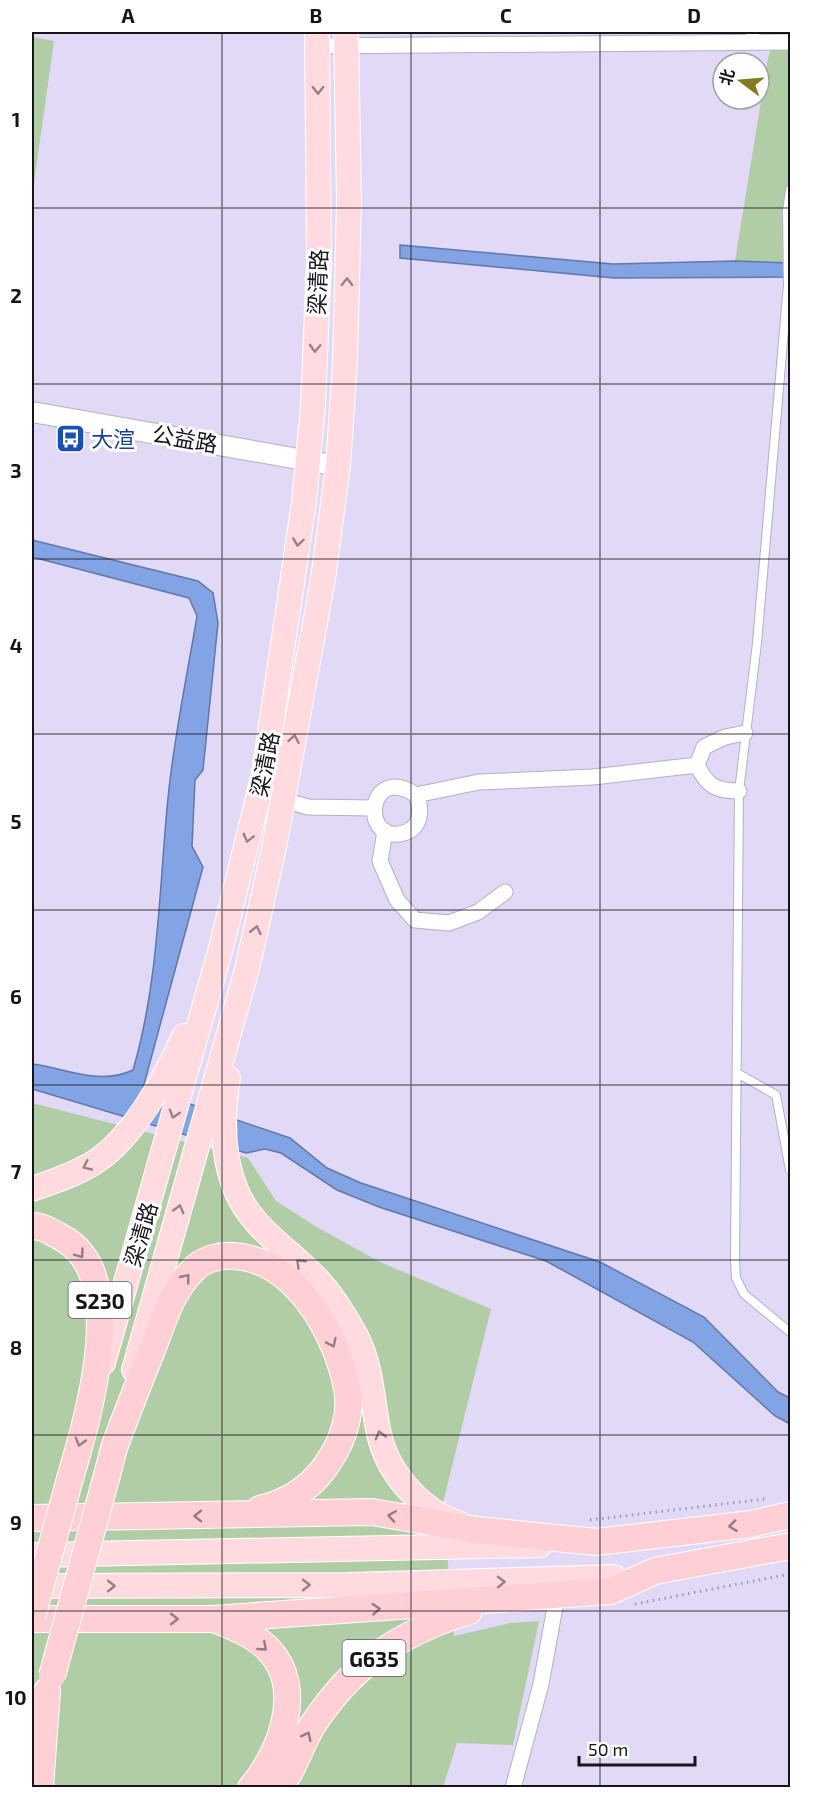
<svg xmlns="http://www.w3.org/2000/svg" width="822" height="1819" viewBox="0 0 822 1819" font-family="'Exo 2','Noto Sans SC',sans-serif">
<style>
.green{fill:#b1cda5}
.water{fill:#82a3e4;stroke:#6278a8;stroke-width:1.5}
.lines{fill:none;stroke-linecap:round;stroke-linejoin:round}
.service-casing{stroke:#b6aec9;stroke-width:10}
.minor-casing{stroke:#b6aec9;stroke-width:17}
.tertiary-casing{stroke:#b6aec9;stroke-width:22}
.primary-casing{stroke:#fff;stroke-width:26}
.trunk-casing{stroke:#fff;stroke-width:28}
.path{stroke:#a29bb2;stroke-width:3;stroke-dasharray:1.5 4.5;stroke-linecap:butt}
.service{stroke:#fff;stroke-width:8}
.minor{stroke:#fff;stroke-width:15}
.tertiary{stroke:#fff;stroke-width:20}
.primary{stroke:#ffdbe0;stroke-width:24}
.trunk{stroke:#ffcfd6;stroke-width:26}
.trunk-bridge-casing{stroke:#fff;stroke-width:28;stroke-linecap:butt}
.trunk-bridge{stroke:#ffcfd6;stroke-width:26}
.oneway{stroke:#978188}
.oneway2{stroke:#977b83}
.grid{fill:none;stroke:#17141d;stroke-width:1.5;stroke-opacity:0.55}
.labels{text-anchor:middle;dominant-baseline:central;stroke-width:6;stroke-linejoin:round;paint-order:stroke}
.shield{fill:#fff;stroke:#5d5a61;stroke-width:1.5}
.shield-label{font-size:21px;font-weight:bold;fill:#17141d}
.street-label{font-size:22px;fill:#17141d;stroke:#fff}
.transit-label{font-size:22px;fill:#164399;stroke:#fff;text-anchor:start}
.neatline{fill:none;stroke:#17141d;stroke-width:2}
.grid-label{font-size:20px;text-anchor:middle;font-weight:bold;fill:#17141d}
</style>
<rect width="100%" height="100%" fill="#e1d9f5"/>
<path class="green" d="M777,32H790V263L735,261L768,58Z
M32,37L54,41L32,197Z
M32,1103L248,1158L276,1201L315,1226L380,1262L491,1309L443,1503L454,1636L511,1623L539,1621L513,1745L457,1743L443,1787L32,1788Z"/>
<path class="water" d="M400,245L613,264L735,261L790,263V277L614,278L400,258Z
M32,540L198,581L213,593L218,623L203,770L195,780L192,846L203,867L143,1088L290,1138L327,1168L361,1183L600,1262L704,1317L778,1392L790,1398V1424L775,1416L693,1342L546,1261L379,1207L337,1190L281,1153L265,1149L246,1153L32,1089V1064C66,1068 99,1086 133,1070C159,981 159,889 168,798C174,737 187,676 197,616L189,598L32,557Z"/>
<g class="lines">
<defs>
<path id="service" d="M749,32H756
M790,190L787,211L788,284L757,643L739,791L735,1259L736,1278L744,1294L790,1332
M737,1073L776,1095L790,1170"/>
<path id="minor" d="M317,46L790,42
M697,765L704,747L725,737L745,733
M416,795C423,811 421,831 399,834C360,839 369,763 416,795L479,782L593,777L697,765C707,786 716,791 739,791
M276,798L308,807L373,808
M385,831L380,861L397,900L415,920L449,923L478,912L505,892
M513,1788L541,1684L557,1596"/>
<path id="tertiary" d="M32,412L338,466"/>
<path id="primary" d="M228,1078C222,1115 221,1154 236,1190C252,1231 297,1254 324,1287C336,1301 347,1320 356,1336C372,1366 372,1402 379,1434C388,1474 421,1511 460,1524
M32,1189C52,1182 77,1174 95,1162C134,1137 166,1077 184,1036
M103,1363L221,948L264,773L304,502L313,406L319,261L317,32
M134,1370L247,969L275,843L323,579L338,466L345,362L349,201L346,32
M32,1555L540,1545
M32,1586L349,1585L614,1577"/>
<path id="trunk" d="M32,1226C44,1226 53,1233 64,1239C130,1277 88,1417 71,1475
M107,1475L114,1448C126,1415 139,1383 152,1350C163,1322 171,1292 193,1270C203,1259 220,1255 234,1256C296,1260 337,1334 347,1389C352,1413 343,1439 331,1458C315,1485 290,1502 260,1509
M32,1518L372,1512L477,1530L596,1542L751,1524L790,1515
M32,1619H213L611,1591L655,1571L790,1546
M216,1620C234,1627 254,1635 268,1649C306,1688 281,1752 251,1788
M40,1788L47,1691
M279,1788C294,1770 300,1746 312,1726C352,1664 400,1633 469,1611"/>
</defs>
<use href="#service" class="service-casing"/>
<use href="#minor" class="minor-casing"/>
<use href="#tertiary" class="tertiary-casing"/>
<use href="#primary" class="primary-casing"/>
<use href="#trunk" class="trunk-casing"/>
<path class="path" d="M590,1520L765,1499
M635,1604L790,1574"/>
<use href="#service" class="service"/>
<use href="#minor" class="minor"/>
<use href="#tertiary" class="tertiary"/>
<use href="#primary" class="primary"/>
<use href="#trunk" class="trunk"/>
<defs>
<path id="trunk-bridge" d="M32,1617L71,1475
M52,1676L107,1475"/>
</defs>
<use href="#trunk-bridge" class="trunk-bridge-casing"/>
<use href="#trunk-bridge" class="trunk-bridge"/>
</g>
<defs><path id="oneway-chevron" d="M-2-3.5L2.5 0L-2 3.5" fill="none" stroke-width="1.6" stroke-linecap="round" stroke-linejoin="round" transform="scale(1.5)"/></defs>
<g class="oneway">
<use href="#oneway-chevron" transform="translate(318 90) rotate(90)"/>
<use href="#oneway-chevron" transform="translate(347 282) rotate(-89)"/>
<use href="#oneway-chevron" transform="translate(315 348) rotate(92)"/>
<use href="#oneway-chevron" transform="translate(298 542) rotate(98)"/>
<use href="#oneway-chevron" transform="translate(294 739) rotate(-80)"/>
<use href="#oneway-chevron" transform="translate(248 838) rotate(104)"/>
<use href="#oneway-chevron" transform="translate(256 930) rotate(-77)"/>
<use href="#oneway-chevron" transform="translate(174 1114) rotate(107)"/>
<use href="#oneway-chevron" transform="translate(87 1166) rotate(155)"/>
<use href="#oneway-chevron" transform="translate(179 1209) rotate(-75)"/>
<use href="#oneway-chevron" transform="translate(300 1263) rotate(-136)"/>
<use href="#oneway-chevron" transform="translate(380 1435) rotate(-106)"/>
<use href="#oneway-chevron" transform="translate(501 1582) rotate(-1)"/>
<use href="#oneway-chevron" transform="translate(306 1585)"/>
<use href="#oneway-chevron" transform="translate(111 1586)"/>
</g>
<g class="oneway2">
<use href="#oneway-chevron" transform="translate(80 1254) rotate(54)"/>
<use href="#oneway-chevron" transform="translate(186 1278) rotate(-51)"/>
<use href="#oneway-chevron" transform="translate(332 1343) rotate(65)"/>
<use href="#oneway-chevron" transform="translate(80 1442) rotate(106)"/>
<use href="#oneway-chevron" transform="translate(198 1516) rotate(179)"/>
<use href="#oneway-chevron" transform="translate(392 1516) rotate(-171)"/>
<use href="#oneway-chevron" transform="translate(733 1526) rotate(173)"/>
<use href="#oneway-chevron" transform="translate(376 1609) rotate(-4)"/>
<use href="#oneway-chevron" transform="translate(174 1619)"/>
<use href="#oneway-chevron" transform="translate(263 1647) rotate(41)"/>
<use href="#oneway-chevron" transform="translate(307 1736) rotate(-63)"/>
</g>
<path class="grid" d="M222,32V1788M411,32V1788M600,32V1788M32,208H790M32,384H790M32,559H790M32,734H790M32,910H790M32,1085H790M32,1260H790M32,1435H790M32,1611H790"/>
<defs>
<symbol id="bus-square" viewBox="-11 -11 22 22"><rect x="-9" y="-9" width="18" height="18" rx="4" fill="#1a4fb4" stroke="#fff"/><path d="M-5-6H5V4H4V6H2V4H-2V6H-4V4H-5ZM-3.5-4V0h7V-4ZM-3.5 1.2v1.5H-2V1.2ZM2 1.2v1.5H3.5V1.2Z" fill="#fff"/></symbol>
</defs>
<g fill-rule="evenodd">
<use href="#bus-square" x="54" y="422" width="33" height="33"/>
</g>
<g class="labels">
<g class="shield">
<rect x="68.5" y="1282" width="63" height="36" rx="4.5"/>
<rect x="342.5" y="1640" width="63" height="36" rx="4.5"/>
</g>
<g class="shield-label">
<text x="100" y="1300">S230</text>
<text x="374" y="1658">G635</text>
</g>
<g class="street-label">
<text transform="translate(317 282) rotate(-88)">梁清路</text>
<text transform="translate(185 438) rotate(10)">公益路</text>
<text transform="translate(264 764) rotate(-79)">梁清路</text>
<text transform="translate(140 1234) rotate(-74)">梁清路</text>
</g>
<g class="transit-label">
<text x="91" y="438">大渲</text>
</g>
</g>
<rect width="822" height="1819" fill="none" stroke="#ffffff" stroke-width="66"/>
<g transform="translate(741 81) rotate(286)"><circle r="28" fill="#ffffff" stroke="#a2a1a5" stroke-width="1.5"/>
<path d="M0-4.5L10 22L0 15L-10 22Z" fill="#857c22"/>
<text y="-9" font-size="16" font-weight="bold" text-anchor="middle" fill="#17141d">北</text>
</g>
<path d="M579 1756v9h116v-9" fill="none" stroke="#17141d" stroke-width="3"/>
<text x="588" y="1756" font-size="18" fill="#17141d" stroke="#ffffff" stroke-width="4.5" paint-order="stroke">50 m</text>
<rect x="33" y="33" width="756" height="1753" class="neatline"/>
<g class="grid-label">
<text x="128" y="23">A</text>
<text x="316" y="23">B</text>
<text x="506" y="23">C</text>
<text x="694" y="23">D</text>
<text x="16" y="127">1</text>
<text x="16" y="303">2</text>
<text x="16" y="478">3</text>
<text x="16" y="653">4</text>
<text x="16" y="829">5</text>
<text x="16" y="1004">6</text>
<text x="16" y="1179">7</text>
<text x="16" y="1355">8</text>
<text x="16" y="1530">9</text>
<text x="16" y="1705">10</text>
</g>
</svg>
